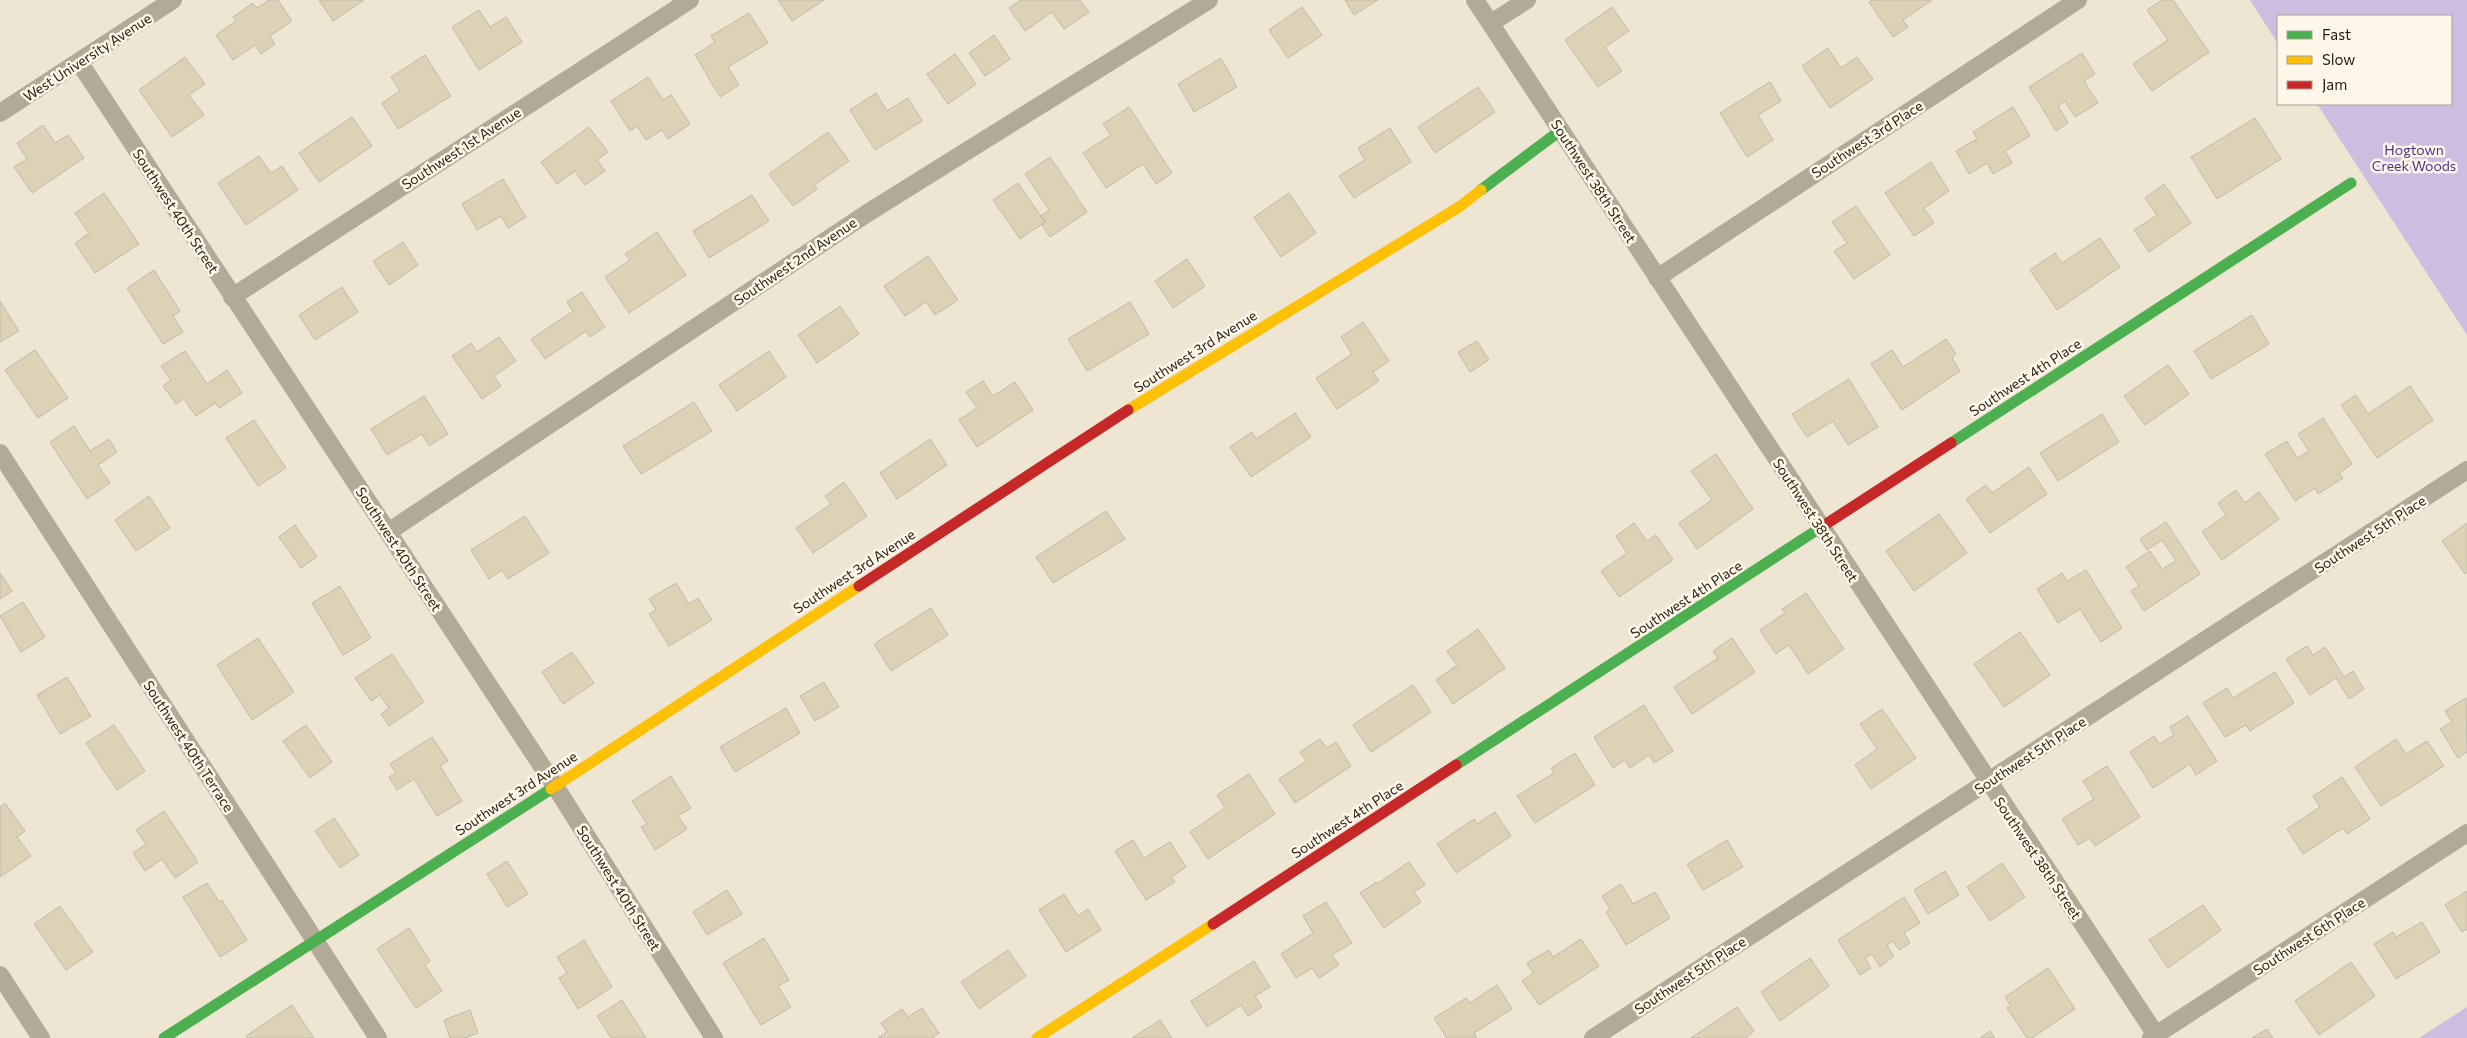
<svg xmlns="http://www.w3.org/2000/svg" width="2467" height="1038" viewBox="0 0 2467 1038" font-family="Commissioner,sans-serif">
<style>
.forest{fill:#cfbce1}
.building{fill:#ddd1b6;stroke:#c1baab}
.lines{fill:none;stroke-linecap:round;stroke-linejoin:round}
.street{stroke:#b2a996;stroke-width:18}
.fast{stroke:#4caf50;stroke-width:11}
.slow{stroke:#ffc107;stroke-width:11}
.jam{stroke:#c62828;stroke-width:11}
.labels{text-anchor:middle;dominant-baseline:central;stroke-width:5;stroke-linejoin:round;paint-order:stroke}
.street-label{font-size:14px;fill:#251e11;stroke:#fef7e9}
.park-label{font-size:14px;fill:#552f8e;stroke:#fef7e9}
</style>
<rect width="100%" height="100%" fill="#eee5d2"/>
<path class="forest" d="M2250,0H2467V335L2317,104H2451V16H2278V44Z
M2467,1007V1038H2419Z"/>
<path class="building" d="M269,0H278L292,21L270,36L275,44L261,54L255,45L233,60L216,35L236,21L233,17L253,3L257,8Z
M319,0H364L333,21Z
M778,0H824L792,21Z
M1021,0H1080L1089,12L1064,29L1052,12L1025,31L1009,8Z
M1345,0H1378L1354,15Z
M1872,0H1932L1903,20L1908,27L1893,37L1869,2Z
M2162,0H2173L2209,52L2152,91L2133,64L2168,40L2147,10Z
M1302,7L1322,35L1288,58L1269,30Z
M1612,7L1629,31L1605,47L1622,71L1598,87L1565,40Z
M479,10L490,27L506,17L522,42L479,70L452,27Z
M749,13L768,43L728,67L739,85L720,97L695,55L715,42L711,36Z
M994,35L1010,59L985,76L969,53Z
M1828,48L1841,68L1857,57L1873,79L1830,108L1802,66Z
M2082,53L2095,74L2084,81L2098,103L2075,117L2065,101L2058,106L2068,123L2056,131L2029,87Z
M955,54L976,84L948,104L927,74Z
M425,55L451,96L398,129L382,103L400,91L391,77Z
M185,57L205,84L189,95L204,115L172,137L139,90Z
M1221,58L1237,87L1194,112L1178,84Z
M648,77L663,100L671,95L690,124L668,139L662,130L646,140L637,126L630,131L611,101Z
M1770,82L1781,101L1758,115L1773,140L1747,157L1720,113Z
M1478,87L1495,112L1435,153L1418,127Z
M876,93L887,111L908,98L922,121L875,150L850,110Z
M1129,107L1172,173L1156,184L1143,164L1106,188L1083,153L1111,135L1103,124Z
M2013,107L2030,136L2005,151L2012,163L1993,174L1987,163L1969,174L1956,151L1977,139L1973,132Z
M352,117L372,146L319,182L299,153Z
M2255,118L2281,159L2217,199L2191,157Z
M43,125L55,143L68,135L84,158L32,193L14,167L27,159L17,143Z
M589,127L608,152L597,160L605,171L585,185L575,171L557,184L541,162Z
M1390,128L1411,162L1354,198L1339,176L1365,160L1358,148Z
M828,132L849,161L814,185L817,189L793,206L769,174Z
M259,156L271,173L282,166L298,190L246,225L218,183Z
M1050,157L1087,212L1050,237L1042,225L1046,222L1041,216L1049,210L1025,174Z
M1931,162L1949,191L1924,208L1934,223L1914,236L1885,193Z
M503,179L526,217L508,228L501,216L477,230L462,204Z
M1018,183L1045,222L1020,239L993,200Z
M2164,184L2191,223L2149,252L2134,230L2157,215L2145,198Z
M104,193L139,244L95,273L75,243L89,233L75,213Z
M1289,193L1316,233L1281,257L1254,217Z
M752,195L769,221L709,258L693,231Z
M1856,206L1890,255L1854,279L1834,251L1847,243L1832,222Z
M657,232L686,275L629,313L605,277L630,260L625,254Z
M2100,238L2120,267L2057,310L2030,270L2055,253L2062,263Z
M403,242L418,265L389,285L373,261Z
M928,256L958,300L935,315L926,302L905,316L884,286Z
M1187,259L1205,286L1173,308L1155,281Z
M154,270L180,311L173,316L183,332L163,344L127,288Z
M342,287L358,312L315,340L299,315Z
M582,292L605,327L590,337L586,331L545,359L531,339L573,311L567,302Z
M0,301L19,331L0,342Z
M1130,302L1149,334L1087,371L1068,339Z
M840,306L859,334L817,363L798,335Z
M2252,315L2269,344L2211,379L2194,351Z
M1363,322L1389,361L1373,372L1379,381L1337,409L1316,378L1352,354L1341,337Z
M499,337L516,361L494,376L501,386L482,399L452,356L471,343L477,352Z
M1946,339L1956,354L1952,358L1960,371L1902,410L1871,364L1892,350L1903,367Z
M1477,341L1489,360L1470,372L1458,352Z
M35,350L68,398L38,418L5,370Z
M185,351L207,384L227,370L242,393L219,408L215,403L196,416L184,399L176,404L163,386L171,380L161,366Z
M769,351L786,377L737,411L719,385Z
M2168,365L2189,394L2145,425L2124,396Z
M1849,379L1878,427L1848,445L1833,421L1807,437L1792,414Z
M983,381L993,396L1015,382L1033,410L977,447L959,420L977,408L966,392Z
M2410,386L2433,420L2377,458L2341,405L2356,395L2368,414Z
M424,396L448,434L429,446L422,434L387,455L371,429Z
M694,402L712,431L641,474L623,446Z
M1295,413L1311,437L1251,477L1230,447L1252,432L1256,439Z
M2102,414L2119,442L2058,481L2040,453Z
M2323,418L2352,464L2339,473L2343,478L2318,494L2315,488L2295,501L2265,454L2287,441L2297,458L2309,451L2298,434Z
M254,420L286,468L258,486L226,438Z
M74,426L90,451L109,439L117,452L98,465L110,483L87,499L50,442Z
M930,439L947,465L897,499L880,473Z
M1716,454L1753,509L1697,549L1679,523L1712,500L1691,471Z
M2029,467L2047,494L1990,533L1966,499L1986,485L1992,493Z
M844,482L867,516L813,553L796,528L831,504L825,496Z
M2236,490L2245,503L2259,492L2279,519L2222,560L2202,532L2226,515L2218,503Z
M149,496L170,528L136,551L115,520Z
M1106,511L1125,539L1053,583L1036,557Z
M1939,514L1967,553L1914,591L1886,551Z
M525,516L549,553L508,579L502,570L489,579L471,550Z
M2166,522L2200,574L2144,611L2131,591L2139,586L2126,567L2150,551L2162,569L2176,561L2162,540L2147,550L2140,539Z
M1634,523L1647,541L1656,535L1673,560L1619,597L1601,571L1627,553L1616,536Z
M2467,523V572L2465,574L2442,541Z
M295,525L317,557L301,568L279,537Z
M2086,570L2122,628L2101,642L2080,609L2058,623L2037,589L2062,573L2067,581Z
M0,573L12,591L0,599Z
M676,583L689,604L698,598L712,620L669,646L649,614L656,610L649,599Z
M340,586L371,638L343,655L312,603Z
M1806,593L1844,649L1808,674L1789,645L1776,654L1760,630L1785,613L1782,609Z
M23,602L45,637L21,652L0,616Z
M931,608L948,635L891,671L874,644Z
M1478,629L1505,668L1453,704L1436,680L1457,665L1447,651Z
M2020,632L2050,675L2004,707L1974,664Z
M258,638L294,692L252,720L217,665Z
M1732,638L1755,672L1692,714L1674,687L1718,658L1713,651Z
M2307,646L2313,655L2325,647L2344,677L2353,671L2364,689L2349,699L2336,678L2310,695L2286,659Z
M572,652L594,683L563,704L542,672Z
M392,654L424,702L389,726L381,714L389,708L380,695L371,701L355,678Z
M2275,672L2294,703L2250,731L2246,725L2225,737L2203,703L2227,688L2233,698Z
M67,677L91,716L60,734L37,695Z
M824,682L839,707L815,721L800,696Z
M1413,685L1431,712L1371,752L1353,725Z
M2466,698L2467,752L2458,758L2440,729L2452,722L2445,711Z
M1644,705L1673,751L1654,763L1649,755L1630,768L1625,760L1613,768L1594,737Z
M786,708L800,733L735,772L720,747Z
M1882,709L1916,758L1871,789L1855,765L1877,749L1860,724Z
M2188,716L2217,761L2196,775L2190,764L2153,788L2130,752L2154,736L2159,744L2174,735L2170,727Z
M114,725L145,771L117,790L86,743Z
M306,725L332,762L310,778L283,741Z
M432,737L448,761L440,766L462,801L437,816L414,779L397,790L389,777L396,773L390,764Z
M1320,739L1327,748L1336,742L1351,766L1295,803L1279,779L1306,761L1300,752Z
M2396,739L2406,754L2427,741L2444,766L2381,806L2355,767Z
M1575,753L1595,785L1535,823L1517,796L1554,773L1551,768Z
M2107,766L2140,817L2095,846L2090,838L2078,845L2062,819L2094,799L2083,781Z
M1249,774L1275,814L1208,859L1190,832L1225,808L1217,795Z
M671,776L691,808L678,816L687,829L655,850L641,827L647,824L632,801Z
M2342,777L2370,819L2347,834L2343,828L2303,854L2287,829L2320,807L2313,796Z
M5,803L25,831L17,837L31,856L0,877V807Z
M164,811L198,862L175,878L162,859L145,871L133,853L146,844L136,830Z
M1495,812L1511,836L1456,873L1437,844L1474,819L1477,824Z
M334,818L359,855L340,868L315,831Z
M1133,840L1144,858L1170,842L1186,867L1171,877L1175,882L1146,900L1115,851Z
M1727,840L1743,867L1703,890L1687,864Z
M507,861L528,894L507,907L487,874Z
M1409,862L1425,885L1414,892L1421,902L1384,928L1360,893L1376,882L1377,884Z
M2002,863L2025,897L1990,921L1967,887Z
M1945,871L1959,895L1928,914L1914,890Z
M207,883L219,902L222,900L247,940L220,957L183,897Z
M1621,884L1633,904L1655,892L1670,918L1626,945L1606,912L1610,909L1602,896Z
M727,890L742,914L707,935L693,912Z
M2467,891V929L2462,932L2445,905Z
M1064,894L1078,916L1088,909L1101,930L1066,952L1039,910Z
M1904,897L1920,923L1904,933L1910,943L1899,950L1893,941L1887,945L1894,956L1880,967L1872,954L1865,958L1871,968L1860,975L1838,940Z
M1326,902L1352,943L1332,955L1339,965L1319,978L1312,968L1296,978L1281,954L1313,933L1303,916Z
M2203,905L2221,930L2168,968L2149,940Z
M60,906L93,952L66,970L34,924Z
M2422,922L2440,952L2396,979L2374,944L2393,932L2396,937Z
M409,928L430,961L425,965L442,991L416,1008L377,949Z
M764,938L789,980L778,986L791,1007L761,1025L723,963Z
M1581,939L1599,966L1539,1005L1522,981L1533,973L1527,963L1549,950L1553,957Z
M584,940L612,987L578,1009L559,978L567,973L557,957Z
M1008,950L1026,976L979,1009L961,982Z
M1810,958L1829,986L1780,1021L1761,992Z
M1254,961L1270,987L1255,996L1262,1007L1248,1016L1241,1005L1207,1027L1191,1001Z
M2351,962L2375,996L2319,1035L2295,1001Z
M2048,968L2075,1009L2032,1038H2027L2007,1008L2011,1006L2005,997Z
M1497,985L1512,1009L1474,1033L1477,1038H1447L1434,1018L1466,998L1470,1003Z
M622,1000L646,1038H611L597,1016Z
M292,1005L314,1038H248L246,1036Z
M1737,1007L1754,1031L1746,1038H1691Z
M922,1008L939,1033L932,1038H878L887,1032L881,1023L902,1009L908,1017Z
M470,1010L478,1033L465,1038H450L444,1020Z
M1160,1020L1172,1038H1132Z
M2267,1029L2273,1038H2252Z
M1990,1031L1995,1038H1980Z"/>
<g class="lines">
<path class="street" d="M1475,0L2158,1038
M1491,23L1527,0
M79,62L555,786L714,1038
M0,113L173,0
M1657,278L2078,0
M232,297L690,0
M0,453L378,1038
M388,532L866,214L1209,0
M0,975L41,1038
M1593,1038L2467,470
M2151,1038L2467,833"/>
<path class="fast" d="M1481,190L1561,130
M1951,443L2351,183
M1456,765L1823,526
M164,1038L551,789"/>
<path class="slow" d="M1128,410L1459,207L1481,190
M551,789L859,586
M1037,1038L1213,924"/>
<path class="jam" d="M1823,526L1951,443
M859,586L1128,410
M1213,924L1456,765"/>
</g>
<g class="labels">
<g class="street-label">
<text transform="translate(87 57) rotate(-33)">West University Avenue</text>
<text transform="translate(1867 139) rotate(-33)">Southwest 3rd Place</text>
<text transform="translate(461 148) rotate(-33)">Southwest 1st Avenue</text>
<text transform="translate(1594 181) rotate(57)">Southwest 38th Street</text>
<text transform="translate(176 211) rotate(57)">Southwest 40th Street</text>
<text transform="translate(795 261) rotate(-34)">Southwest 2nd Avenue</text>
<text transform="translate(1195 351) rotate(-32)">Southwest 3rd Avenue</text>
<text transform="translate(2025 377) rotate(-33)">Southwest 4th Place</text>
<text transform="translate(1816 520) rotate(57)">Southwest 38th Street</text>
<text transform="translate(2370 534) rotate(-33)">Southwest 5th Place</text>
<text transform="translate(399 549) rotate(57)">Southwest 40th Street</text>
<text transform="translate(854 571) rotate(-33)">Southwest 3rd Avenue</text>
<text transform="translate(1686 599) rotate(-33)">Southwest 4th Place</text>
<text transform="translate(189 746) rotate(57)">Southwest 40th Terrace</text>
<text transform="translate(2030 755) rotate(-33)">Southwest 5th Place</text>
<text transform="translate(516 793) rotate(-33)">Southwest 3rd Avenue</text>
<text transform="translate(1347 819) rotate(-33)">Southwest 4th Place</text>
<text transform="translate(2038 858) rotate(56)">Southwest 38th Street</text>
<text transform="translate(619 888) rotate(58)">Southwest 40th Street</text>
<text transform="translate(2309 936) rotate(-33)">Southwest 6th Place</text>
<text transform="translate(1690 975) rotate(-33)">Southwest 5th Place</text>
</g>
<g class="park-label">
<text x="2414" y="149">Hogtown<tspan x="2414" dy="16">Creek Woods</tspan></text>
</g>
</g>
<rect x="2277" y="15" width="175" height="90" fill="#fef7e9" stroke="#a7a093"/>
<rect x="2287" y="31" width="25" height="8" fill="#4caf50" stroke="#a7a093"/>
<text x="2322" y="40" font-size="15" fill="#251e11">Fast</text>
<rect x="2287" y="56" width="25" height="8" fill="#ffc107" stroke="#a7a093"/>
<text x="2322" y="65" font-size="15" fill="#251e11">Slow</text>
<rect x="2287" y="81" width="25" height="8" fill="#c62828" stroke="#a7a093"/>
<text x="2322" y="90" font-size="15" fill="#251e11">Jam</text>
</svg>
